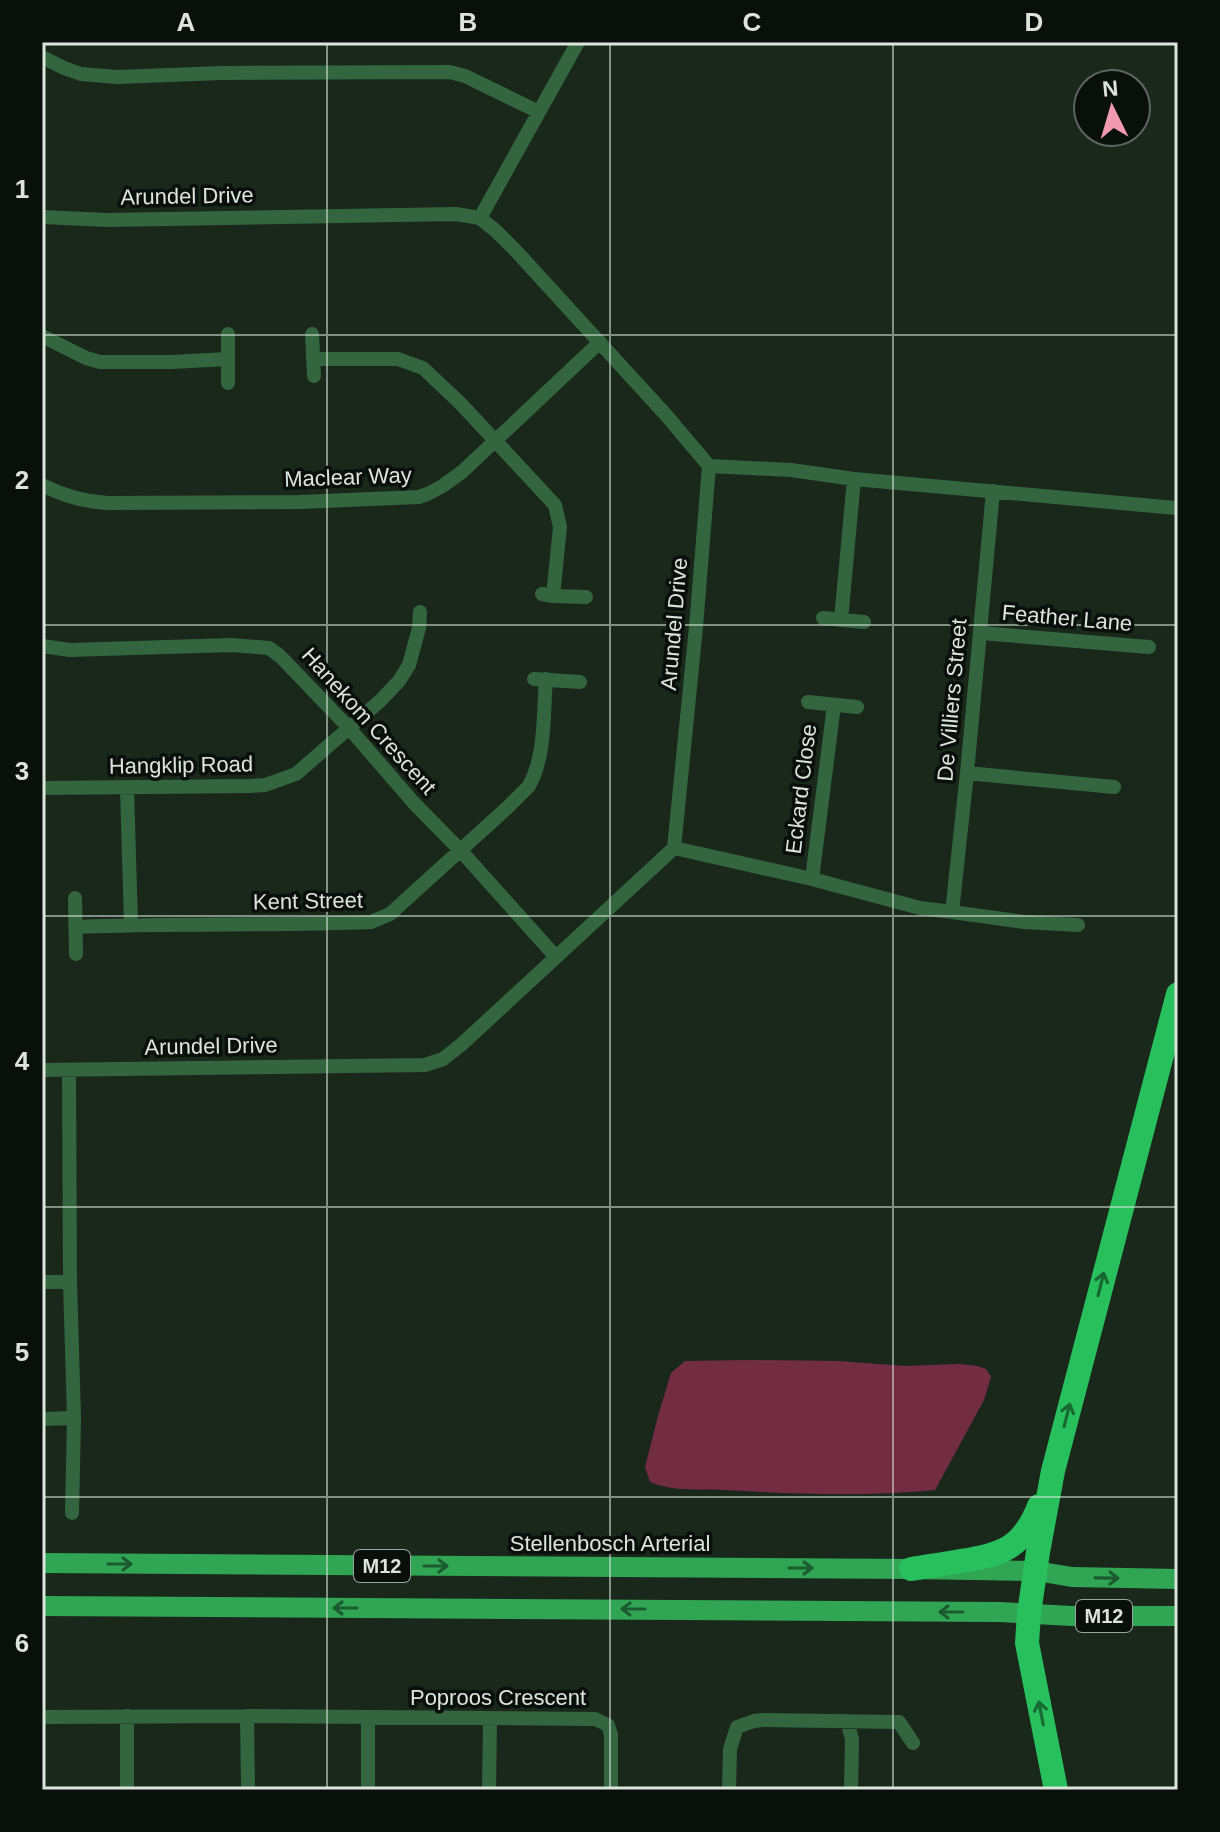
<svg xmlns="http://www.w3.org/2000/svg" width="1220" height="1832" viewBox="0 0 1220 1832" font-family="Helvetica,sans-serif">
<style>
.green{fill:#722d43}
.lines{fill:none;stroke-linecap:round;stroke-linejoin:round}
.minor{stroke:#33663f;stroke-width:14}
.primary{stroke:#30a655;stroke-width:20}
.motorway{stroke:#27c05d;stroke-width:24}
.oneway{stroke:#186834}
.oneway2{stroke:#1c5a30}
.grid{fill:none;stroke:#dbe5dc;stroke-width:2;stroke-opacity:0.55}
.labels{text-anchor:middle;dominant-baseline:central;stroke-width:7;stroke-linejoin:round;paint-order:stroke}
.shield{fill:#090f0a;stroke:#9ca59d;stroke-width:2}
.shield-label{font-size:20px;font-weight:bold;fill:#dbe5dc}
.street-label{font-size:22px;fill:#dbe5dc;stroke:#090f0a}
.neatline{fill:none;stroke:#dbe5dc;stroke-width:3}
.grid-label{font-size:26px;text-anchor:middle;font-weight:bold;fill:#dbe5dc}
</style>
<rect width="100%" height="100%" fill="#1a281c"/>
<path class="green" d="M752,1360L838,1361L905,1366L960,1364L977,1366L986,1369L991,1377L984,1400L935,1490C865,1497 794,1494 724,1490C698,1489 674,1492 650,1482L645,1467L658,1416L671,1373L685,1361Z"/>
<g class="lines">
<path class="minor" d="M42,57L64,68L81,74L117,77L222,73L450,72L465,76L539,112
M42,217L107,220L456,214L480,218L496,231L516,251L666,415L709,466L696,627L674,848L462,1044L443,1059L425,1065L42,1070
M480,218L578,42
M228,334V383
M312,334L314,376
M42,336L86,358L100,362H172L227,359
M313,359H398L423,368L461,404L555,505L560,527L553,596
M709,466L791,470L854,479L1176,508
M42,485C64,496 84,502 108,503L300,502L419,497C436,492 448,482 463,471L600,342
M542,594L553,596L586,597
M823,618L864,622
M841,620L854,479
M981,633L1149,647
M42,646L70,650L232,645L269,648L280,656L349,728L413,802L461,851L556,957
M534,679L580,682
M808,702L857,707
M967,773L1114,787
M42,788L249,786L265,785L296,774L380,701L399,681L409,665L419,628L420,612
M127,789L131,924
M674,848L812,879L920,908L952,912L967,773L993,491
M812,879L834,705
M75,898L76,954
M952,912L1024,922L1078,925
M75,927C174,923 272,926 371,922L390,914L507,808L529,786C546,755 543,714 546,679
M69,1070L70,1282L74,1418L72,1513
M42,1282H70
M42,1419L74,1418
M127,1716V1790
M247,1716L248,1790
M42,1717L247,1716L595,1719L608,1725L611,1735V1790
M368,1718V1790
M847,1721L852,1739L851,1790
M489,1790L490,1719
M729,1790L730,1749L737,1727L754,1721L762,1720L899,1722L913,1743"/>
<path class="primary" d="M42,1563L911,1569L1036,1571L1072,1577L1178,1579
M42,1606L999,1612L1072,1616H1178"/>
<path class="motorway" d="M911,1569C928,1566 945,1564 961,1561C1003,1555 1023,1547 1039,1506
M1056,1790L1027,1643L1029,1613L1038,1552L1053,1471L1178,994"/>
</g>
<defs><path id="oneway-shaft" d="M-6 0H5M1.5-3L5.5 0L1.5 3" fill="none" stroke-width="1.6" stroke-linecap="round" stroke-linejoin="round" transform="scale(2)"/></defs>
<g class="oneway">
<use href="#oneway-shaft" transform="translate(1101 1284) rotate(-76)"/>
<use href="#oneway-shaft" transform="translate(1067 1415) rotate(-76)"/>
<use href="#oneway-shaft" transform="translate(1041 1713) rotate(-101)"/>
</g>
<g class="oneway2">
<use href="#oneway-shaft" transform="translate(120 1564)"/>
<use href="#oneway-shaft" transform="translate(436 1566)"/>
<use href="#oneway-shaft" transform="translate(801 1568)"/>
<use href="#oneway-shaft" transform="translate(1107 1578) rotate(1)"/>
<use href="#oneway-shaft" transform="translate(345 1608) rotate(-180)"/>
<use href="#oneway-shaft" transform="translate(633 1609) rotate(-180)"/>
<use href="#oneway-shaft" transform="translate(951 1612) rotate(-180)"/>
</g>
<path class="grid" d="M327,42V1790M610,42V1790M893,42V1790M42,335H1178M42,625H1178M42,916H1178M42,1207H1178M42,1497H1178"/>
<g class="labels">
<g class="shield">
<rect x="354" y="1550" width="56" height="32" rx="6"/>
<rect x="1076" y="1600" width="56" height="32" rx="6"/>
</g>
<g class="shield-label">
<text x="382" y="1566">M12</text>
<text x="1104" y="1616">M12</text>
</g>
<g class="street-label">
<text transform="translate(187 196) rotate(-1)">Arundel Drive</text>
<text transform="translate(348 477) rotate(-2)">Maclear Way</text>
<text transform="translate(1067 618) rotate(5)">Feather Lane</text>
<text transform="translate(674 624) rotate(-85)">Arundel Drive</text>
<text transform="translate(952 700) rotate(-85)">De Villiers Street</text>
<text transform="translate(369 721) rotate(48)">Hanekom Crescent</text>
<text transform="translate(181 765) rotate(-1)">Hangklip Road</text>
<text transform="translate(801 789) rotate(-83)">Eckard Close</text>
<text transform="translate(308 901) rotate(-1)">Kent Street</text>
<text transform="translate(211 1046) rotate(-1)">Arundel Drive</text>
<text x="610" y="1543">Stellenbosch Arterial</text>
<text x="498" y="1697">Poproos Crescent</text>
</g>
</g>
<rect width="1220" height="1832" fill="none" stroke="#090f0a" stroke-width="88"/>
<g transform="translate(1112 108) rotate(355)"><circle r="38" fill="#090f0a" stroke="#5d655e" stroke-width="2"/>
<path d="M0-6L14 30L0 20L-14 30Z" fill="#f19ab1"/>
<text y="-12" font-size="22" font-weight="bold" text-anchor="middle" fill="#dbe5dc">N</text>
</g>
<rect x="44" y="44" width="1132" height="1744" class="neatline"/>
<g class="grid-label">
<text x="186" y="31">A</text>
<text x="468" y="31">B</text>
<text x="752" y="31">C</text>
<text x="1034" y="31">D</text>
<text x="22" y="198">1</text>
<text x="22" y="489">2</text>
<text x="22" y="780">3</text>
<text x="22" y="1070">4</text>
<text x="22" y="1361">5</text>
<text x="22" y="1652">6</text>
</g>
</svg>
